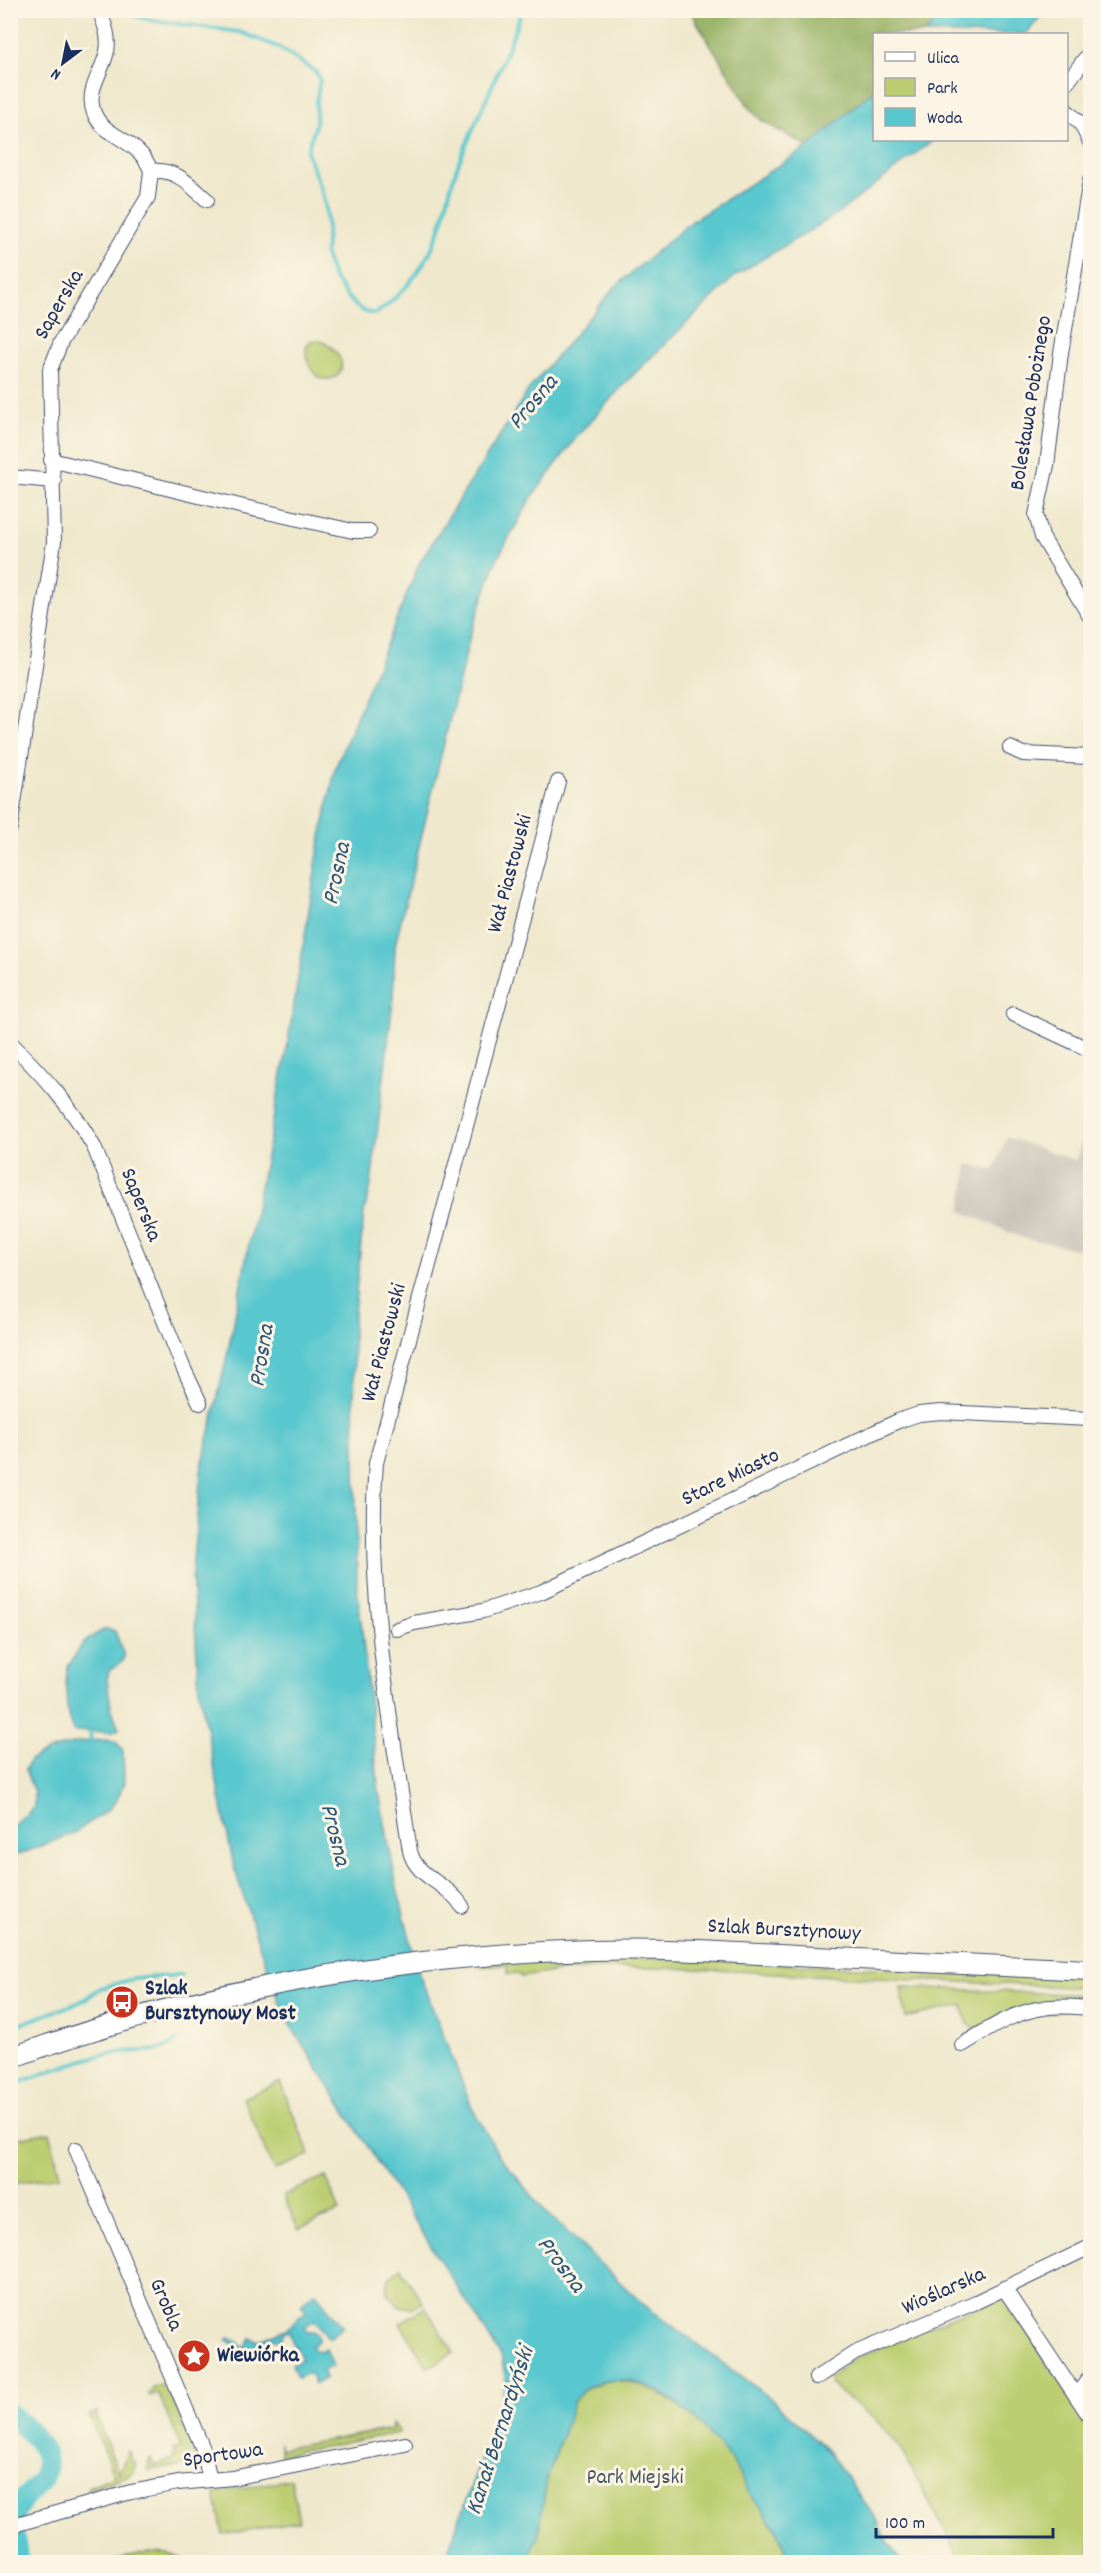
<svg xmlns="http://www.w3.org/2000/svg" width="1101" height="2573" viewBox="0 0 1101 2573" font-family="Dekko,sans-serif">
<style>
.industrial{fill:#c9c3b8}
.green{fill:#bcce71;stroke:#6c7e68;stroke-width:1.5}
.forest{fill:#95b163;stroke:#587060;stroke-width:1.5}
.water{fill:#59c7ce;stroke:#3a7b96;stroke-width:1.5}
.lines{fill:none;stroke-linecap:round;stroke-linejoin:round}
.stream{stroke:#59c7ce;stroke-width:4}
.river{stroke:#59c7ce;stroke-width:21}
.street-casing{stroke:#3b4b6e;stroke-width:16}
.secondary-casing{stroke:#3b4b6e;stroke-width:22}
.street{stroke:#fff;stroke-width:14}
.secondary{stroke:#fff;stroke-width:20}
.labels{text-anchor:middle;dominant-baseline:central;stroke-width:6;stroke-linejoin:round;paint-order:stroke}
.street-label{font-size:22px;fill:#1b2f5e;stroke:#fcf5e5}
.poi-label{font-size:22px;font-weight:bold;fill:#1b2f5e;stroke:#fcf5e5;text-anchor:start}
.park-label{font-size:22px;fill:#435763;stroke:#fcf5e5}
.water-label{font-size:24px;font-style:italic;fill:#2a557a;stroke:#fcf5e5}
</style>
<rect width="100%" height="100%" fill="#fcf5e5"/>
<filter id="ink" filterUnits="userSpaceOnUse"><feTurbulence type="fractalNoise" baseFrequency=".0167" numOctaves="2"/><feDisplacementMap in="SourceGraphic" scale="12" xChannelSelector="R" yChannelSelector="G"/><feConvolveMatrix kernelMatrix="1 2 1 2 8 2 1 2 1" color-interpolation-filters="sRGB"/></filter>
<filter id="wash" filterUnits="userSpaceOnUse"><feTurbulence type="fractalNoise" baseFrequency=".008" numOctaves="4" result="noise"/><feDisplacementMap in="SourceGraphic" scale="24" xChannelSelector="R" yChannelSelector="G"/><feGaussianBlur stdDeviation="1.35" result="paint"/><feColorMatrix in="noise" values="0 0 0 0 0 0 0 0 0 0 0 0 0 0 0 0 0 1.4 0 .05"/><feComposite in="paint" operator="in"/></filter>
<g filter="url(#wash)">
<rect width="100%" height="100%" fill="#efe8cc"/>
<path class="industrial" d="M1090,1120V1235L1077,1249L1022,1238L961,1211L968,1164L994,1170L1007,1137L1075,1160Z"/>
<path class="green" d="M316,340C323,341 331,346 336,352C358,380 307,398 306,347L311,341Z
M602,1956L1090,1977V1988C996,1984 902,1980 808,1975C716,1970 612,1961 521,1977L519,1973L508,1974L507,1965L482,1967L481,1962Z
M901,1987L1090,1995V2004L974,2029L967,2022L962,2005L906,2018Z
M280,2082L310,2155L274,2170L243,2098Z
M50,2132L60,2176L11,2184V2139Z
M326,2177L340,2211L298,2229L283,2195Z
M400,2267L423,2303L411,2308L400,2306L388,2293V2280Z
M994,2299H1002L1008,2303L1090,2426V2562H962L900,2448L877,2421L830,2384L829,2379L849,2361Z
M425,2307L454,2352L428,2368L400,2323Z
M613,2380C663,2384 701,2420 730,2459C738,2469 742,2481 749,2491C766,2518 783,2528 786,2562H526L538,2537L547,2479L573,2403C581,2388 596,2383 613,2380Z
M161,2385L167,2388L194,2450L195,2461L192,2465L148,2470L149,2460L152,2459L155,2466L175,2458L173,2450L181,2447L158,2393L150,2396L149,2394L153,2387Z
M98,2412L96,2417L119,2473L128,2451L135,2466L134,2473L89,2490L88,2487L114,2476L89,2416Z
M392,2423L397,2427L398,2433L280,2455V2443L281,2449L392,2429Z
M291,2479L299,2521L223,2535L215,2493Z
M148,2553L169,2554L193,2562H111L127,2556Z"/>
<path class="forest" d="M690,11H945L924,34H874V90L808,147L762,121L750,109Z"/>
<path class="water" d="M945,11V10L1045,11L1026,34H925Z
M874,90V140H933L836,215L736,275L628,380L578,435L532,497L496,561L471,632L395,945L393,1000L371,1185L364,1212L353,1323L357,1584L379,1792L397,1888L419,1974L472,2107L498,2154L546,2212L643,2304L770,2398L828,2451L880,2525L878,2526L902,2562H786C783,2525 766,2518 748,2491C742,2480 737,2469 730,2459C702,2422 657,2373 606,2381C592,2383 580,2391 573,2403L547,2479L538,2537L526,2562H453L449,2551L452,2539L499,2409L506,2381L501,2356L285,2017L258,1942L234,1867L199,1692L192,1572L201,1471L228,1351L286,1054L319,847L335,769L420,562L529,389L614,288L692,221L808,147Z
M106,1629L115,1631L124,1656L123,1661L109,1671L107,1679L111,1707L119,1729L113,1732L74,1731C65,1721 65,1680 68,1666C73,1662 74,1656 78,1650C85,1640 95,1634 106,1629Z
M105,1740L115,1741L123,1750L124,1782L117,1800L109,1809L76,1832L18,1855L11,1846V1829L34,1807V1792L25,1770L30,1760C53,1747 79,1741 105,1740Z
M315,2292L343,2327L329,2338L314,2320L305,2327L307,2332H314L318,2335V2341L312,2346L315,2351L319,2352L326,2349L333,2366L323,2370L326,2378L315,2384L310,2372L297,2378L292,2364L302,2359L297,2348L295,2349L289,2331L283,2333L280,2341L272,2338L244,2351L227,2340L230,2337L245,2347L251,2338L258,2341L288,2328L306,2311L301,2304Z"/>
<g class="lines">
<path class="stream" d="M126,10L139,17L156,21L240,32L278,47L316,72L320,80L316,103V123L307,152L321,189L326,208L327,229L325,255L333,277L346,295L357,307L366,312L375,314C408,292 432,258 443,219C448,200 451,181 459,162C480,111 504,63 522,10
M90,1732L91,1740
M12,1854L15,1851
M10,2028L80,2002L101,1988L133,1979L181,1975
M10,2086C46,2073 83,2057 121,2052C140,2050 162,2054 178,2040"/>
<path class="river" d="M10,2414C28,2430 57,2451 42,2479C35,2491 21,2497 16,2511C11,2525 17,2548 18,2562"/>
</g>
</g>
<g filter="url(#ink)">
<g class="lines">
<defs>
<path id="street" d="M99,10C104,23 110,36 107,51C103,72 85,90 94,113C104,138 140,139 151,171C176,168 190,185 207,200
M1066,84L1090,52
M1066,110L1081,124L1090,142
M1090,181L1061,353L1047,465L1036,515L1042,537L1090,617
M51,460L244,507L353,531H369
M10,477L54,481
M1010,748L1023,754L1090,757
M10,828L54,542L50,370L61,342L148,197L151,171
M1013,1014L1090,1050
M10,1042C43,1076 71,1105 94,1147L183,1367L200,1403
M397,1629L414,1623L483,1611L541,1592L898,1421L919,1414L941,1412L1090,1419
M462,1906C448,1883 416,1878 410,1851C391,1724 366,1592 376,1463L558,782
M962,2045C987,2030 1013,2012 1043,2008C1059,2005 1075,2007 1090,2008
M76,2149L203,2449L210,2480
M1004,2288L1090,2417
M816,2378L855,2353L976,2302L1090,2247
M1076,2396L1090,2377
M10,2526L131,2492L178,2483L232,2478L405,2444"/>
<path id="secondary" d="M10,2058C197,1990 393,1956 591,1950C666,1948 741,1953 816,1957C908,1961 999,1966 1090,1970"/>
</defs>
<use href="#street" class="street-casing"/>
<use href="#secondary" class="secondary-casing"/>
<use href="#street" class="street"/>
<use href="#secondary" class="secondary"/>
</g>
</g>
<defs>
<symbol id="bus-disc" viewBox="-11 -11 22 22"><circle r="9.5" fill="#c8321e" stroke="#fcf5e5"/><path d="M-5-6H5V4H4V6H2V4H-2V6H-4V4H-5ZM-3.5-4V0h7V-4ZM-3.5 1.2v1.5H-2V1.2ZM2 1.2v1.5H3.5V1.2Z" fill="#fff"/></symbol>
<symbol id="sight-disc" viewBox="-11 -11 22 22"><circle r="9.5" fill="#c8321e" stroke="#fcf5e5"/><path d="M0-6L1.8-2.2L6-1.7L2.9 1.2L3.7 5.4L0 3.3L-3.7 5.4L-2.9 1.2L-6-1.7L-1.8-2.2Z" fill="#fff"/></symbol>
</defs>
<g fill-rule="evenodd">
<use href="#bus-disc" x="103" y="1983" width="38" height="38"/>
<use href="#sight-disc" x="175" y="2337" width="38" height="38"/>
</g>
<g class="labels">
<g class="street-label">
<text transform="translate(60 305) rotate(-60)">Saperska</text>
<text transform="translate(1032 403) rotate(-81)">Bolesława Pobożnego</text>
<text transform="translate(511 874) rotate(-75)">Wał Piastowski</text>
<text transform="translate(140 1205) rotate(68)">Saperska</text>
<text transform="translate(385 1343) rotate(-75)">Wał Piastowski</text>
<text transform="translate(731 1478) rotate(-26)">Stare Miasto</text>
<text transform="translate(784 1931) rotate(3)">Szlak Bursztynowy</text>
<text transform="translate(944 2292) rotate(-24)">Wioślarska</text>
<text transform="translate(165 2305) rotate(67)">Grobla</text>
<text transform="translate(223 2456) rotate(-8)">Sportowa</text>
</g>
<g class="poi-label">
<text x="145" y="1989">Szlak<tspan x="145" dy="25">Bursztynowy Most</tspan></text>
<text x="217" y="2356">Wiewiórka</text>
</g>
<g class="park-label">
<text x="635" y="2478">Park Miejski</text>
</g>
<g class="water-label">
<text transform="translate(534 403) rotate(-50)">Prosna</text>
<text transform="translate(338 874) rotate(-78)">Prosna</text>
<text transform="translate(263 1356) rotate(-81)">Prosna</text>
<text transform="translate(334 1835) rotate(76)">Prosna</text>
<text transform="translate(560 2265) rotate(53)">Prosna</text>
<text transform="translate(501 2431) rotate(-72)">Kanał Bernardyński</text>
</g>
</g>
<rect width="1101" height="2573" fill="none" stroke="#fcf5e5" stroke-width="36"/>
<rect x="873" y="33" width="195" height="108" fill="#fcf5e5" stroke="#a2a6af" stroke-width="1.5"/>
<rect x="885" y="52" width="30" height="9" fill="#ffffff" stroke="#a2a6af" stroke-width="1.5"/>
<text x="927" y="63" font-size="18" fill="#1b2f5e">Ulica</text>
<rect x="885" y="78" width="30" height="18" fill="#bcce71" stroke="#a2a6af" stroke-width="1.5"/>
<text x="927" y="93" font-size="18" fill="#1b2f5e">Park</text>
<rect x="885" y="108" width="30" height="18" fill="#59c7ce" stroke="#a2a6af" stroke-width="1.5"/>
<text x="927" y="123" font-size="18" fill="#1b2f5e">Woda</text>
<g transform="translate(63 63) rotate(212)" stroke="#fcf5e5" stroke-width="4.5" paint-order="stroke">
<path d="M0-4.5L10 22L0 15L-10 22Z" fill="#1b2f5e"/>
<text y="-9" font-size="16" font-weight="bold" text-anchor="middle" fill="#1b2f5e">N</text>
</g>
<path d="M876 2528v9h177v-9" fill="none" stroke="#1b2f5e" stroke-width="3"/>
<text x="885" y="2528" font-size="18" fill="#1b2f5e" stroke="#fcf5e5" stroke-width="4.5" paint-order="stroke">100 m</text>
</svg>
